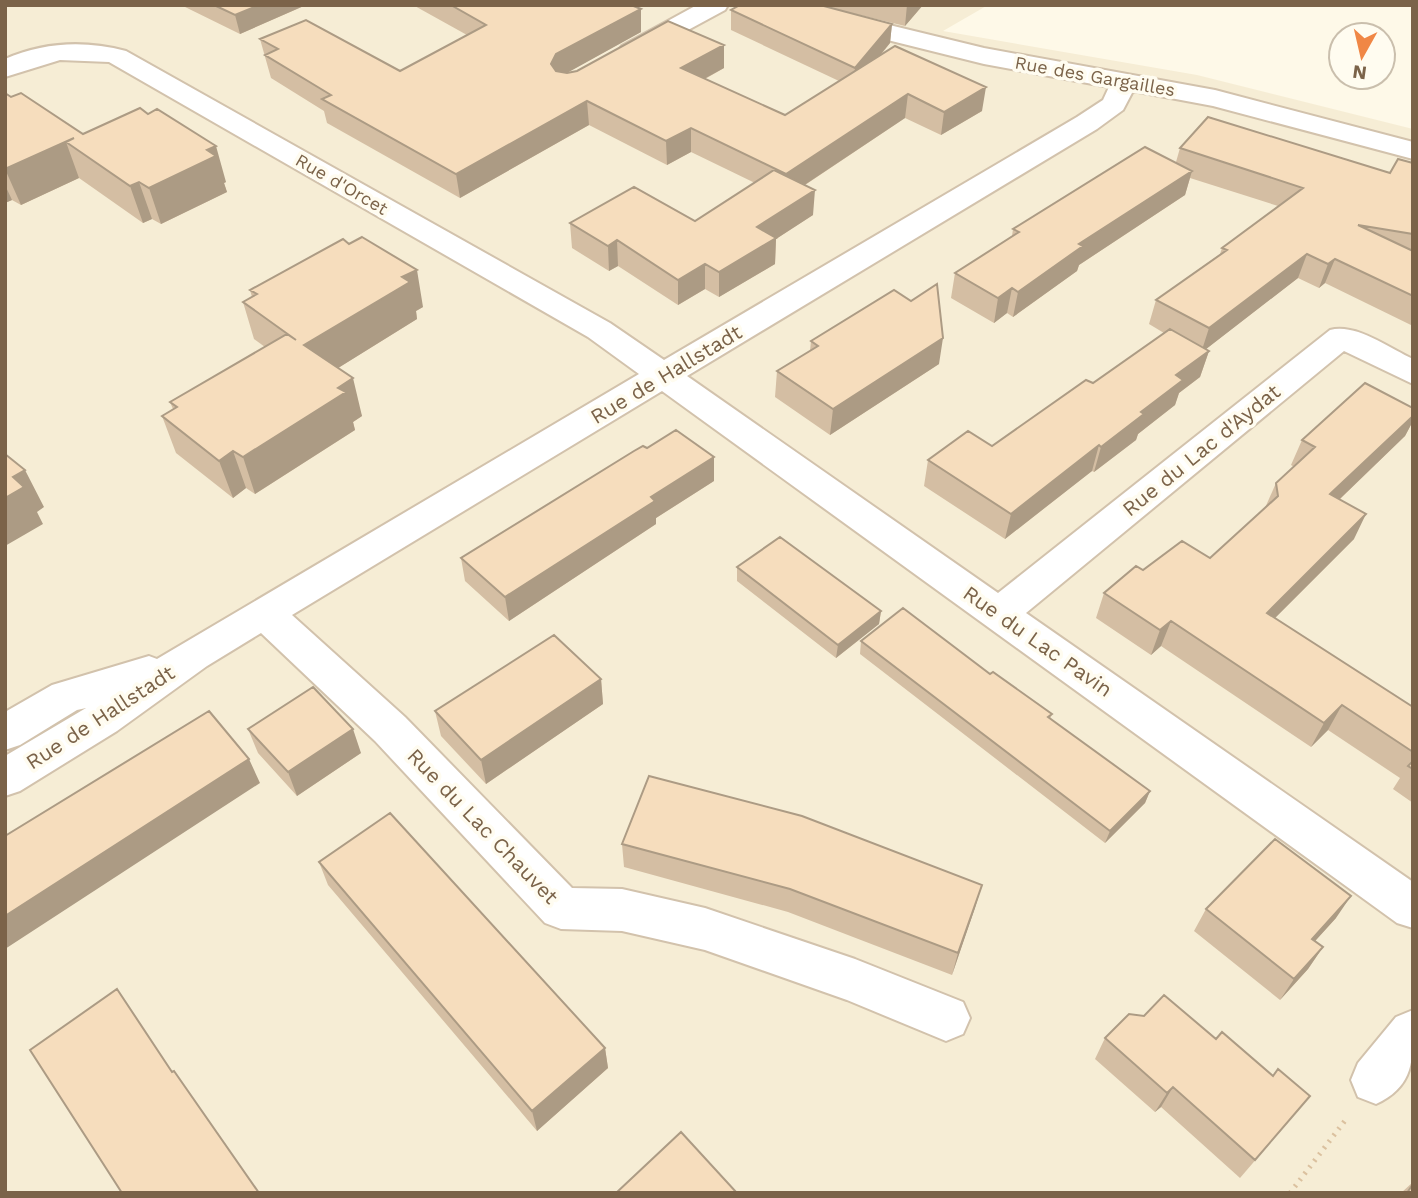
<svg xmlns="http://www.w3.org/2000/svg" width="1418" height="1198" viewBox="0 0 1418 1198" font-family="'Work Sans',sans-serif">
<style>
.residential{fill:#f6edd5}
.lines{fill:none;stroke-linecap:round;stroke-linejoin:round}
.minor-casing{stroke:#d2c2ac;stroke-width:4}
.path{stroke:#dbc19f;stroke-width:5;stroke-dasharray:2 6;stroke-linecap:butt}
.minor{fill:#fff;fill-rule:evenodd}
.wall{fill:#d4bea3}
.shaded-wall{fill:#ac9b84}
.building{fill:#f6ddbd;stroke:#ac9b84;stroke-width:2}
.labels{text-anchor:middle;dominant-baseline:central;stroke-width:7;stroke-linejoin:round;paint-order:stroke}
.far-street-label{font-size:18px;fill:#7b6349;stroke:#fffcf0}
.street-label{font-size:21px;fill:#7b6349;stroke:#fffcf0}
</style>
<rect width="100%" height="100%" fill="#fef9e8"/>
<path class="residential" d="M5,5H988L943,31L1197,75L1413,129V1193H5Z"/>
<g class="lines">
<defs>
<path id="minor" d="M697,5H728L725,10L640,56L631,59L622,56L618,51L622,46Z
M764,5H807L984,48L1215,90L1413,142V159L1213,106L1133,91L1123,110L1097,129L687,376L998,593L1330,330C1356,323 1389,348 1413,359V384L1344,351L1026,613L1413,882V928L1397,923L662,391L292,615L405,717L572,888L622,889L705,908L855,959L963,1002L970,1018L963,1034L946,1041L847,1000L705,950L622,931L561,929L545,923L375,741L261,633L207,666L117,731L20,791L5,796V756L86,708L77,710L20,745L5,750V712L52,685L149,656L157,659L639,374L588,337L109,62L60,60L5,77V59C44,42 85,40 126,51L610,323L664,360L1077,117L1103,100L1109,87L984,64L767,10Z
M1413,1010C1413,1053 1418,1085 1376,1104L1358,1097L1351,1080L1358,1063L1396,1017Z"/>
</defs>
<use href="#minor" class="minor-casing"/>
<path class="path" d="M1290,1193L1347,1118"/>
<use href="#minor" class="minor"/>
</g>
<path class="wall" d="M181,5H306L240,34Z
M413,5H631L641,32L566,73L724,68L705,79L785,115L839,81L731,30V10L740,5H923L905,26L831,8L892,24L890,43L880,56L982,111L941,135L905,118L805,185L813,215L776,239L775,264L719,297L705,289L678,305L618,266L609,271L572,248L570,223L695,221L755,183L691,152L667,165L589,125L460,198L327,123L324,111L271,78L260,39L400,71L467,35Z
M5,93L83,134L226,182L224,183L227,192L161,224L152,219L143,223L79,178L21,205L12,200L5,203Z
M1180,148L1390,173L1413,163V326L1325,283L1319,288L1298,278L1206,349L1209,351L1200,377L1179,393L1175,405L1138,434L1136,440L1094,472L1092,471L1005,539L924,486L928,460L992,446L1093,383L1164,333L1149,324L1156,300L1220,254L1222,248L1278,206L1190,178L1185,195L1079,265L1077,271L1013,317L1007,313L994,323L951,298L955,273L1012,236L1013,229L1176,162Z
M250,290L423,307L416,311L417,319L338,368L362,416L353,422L355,430L255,494L246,488L233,498L176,453L162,416L173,409L170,402L265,347L254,339L243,302L252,297Z
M811,341L939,364L830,435L775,397L777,371L810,351Z
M1413,408V421L1405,436L1340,499L1354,539L1275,618L1413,707V803L1393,789L1400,778L1328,730L1311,747L1161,646L1151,655L1096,618L1104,593L1143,570L1210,558L1265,508L1276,483L1294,467L1291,465L1302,440Z
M714,481L656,518V524L509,621L465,581L461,558Z
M737,567L881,611L879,624L836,658L737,581Z
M861,641L990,674L1052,714L1050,719L1150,791L1145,803L1105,843L860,654Z
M601,679L603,704L486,784L441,736L435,711Z
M248,729L361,753L297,796L258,753Z
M622,844L982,885L952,975L788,912L624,867Z
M319,862L605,1048L608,1068L537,1131L328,885Z
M1206,909L1336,918L1315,941L1323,947L1308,969L1280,1000L1194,931Z
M1144,1016L1294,1115L1240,1178L1161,1107L1155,1112L1095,1059L1105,1038Z
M1413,1182V1193H1401Z"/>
<path class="shaded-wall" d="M259,5H306L240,34L235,15Z
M907,5H923L905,26Z
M641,9V32L558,78L551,64L556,54Z
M892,24L890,43L853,88L855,68Z
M724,45V68L682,91L681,68Z
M986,87L982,111L941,135L944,112Z
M908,94L905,118L785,198L786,174Z
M587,101L589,125L460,198L456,174Z
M691,128V152L667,165L666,141Z
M66,142L79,178L21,205L5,169Z
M216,146L226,182L224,183L227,192L161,224L149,188L207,150Z
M1192,171L1185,195L1079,265L1077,271L1013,317L1018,292L1079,244Z
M139,182L152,219L143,223L130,186Z
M5,185L12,200L5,203Z
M815,190L813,215L776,239L775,264L719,297V272L757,227Z
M617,240L618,266L609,271L608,246Z
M1307,254L1298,278L1201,353L1209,328Z
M1335,259L1325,283L1319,288L1328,264Z
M705,264V289L678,305V280Z
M417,270L423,307L416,311L417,319L314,383L304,345L402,277Z
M1012,288L1007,313L994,323L998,298Z
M943,338L939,364L830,435L833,409Z
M1209,351L1200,377L1179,393L1175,405L1138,434L1136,440L1094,472L1101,447L1141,412L1176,375Z
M353,378L362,416L353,422L355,430L255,494L243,457L338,388Z
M1413,416V421L1405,436L1319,519L1330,494Z
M1099,445L1092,471L1005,539L1011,514Z
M233,451L246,488L233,498L219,461Z
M714,457V481L656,518V524L509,621L505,597L651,497Z
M25,470L44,507L37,512L43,524L5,546V498L13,477Z
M1366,514L1354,539L1255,638L1267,613Z
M881,611L879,624L836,658L838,645Z
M1171,621L1161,646L1151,655L1160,630Z
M601,679L603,704L486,784L481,760Z
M1342,705L1328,730L1311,747L1324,723Z
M353,729L361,753L297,796L288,772Z
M249,759L260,783L5,949V916Z
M1150,791L1145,803L1105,843L1110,831Z
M982,885L975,908L952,975L958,953Z
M1351,896L1336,918L1297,961L1312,939Z
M1323,947L1308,969L1280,1000L1294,979Z
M605,1048L608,1068L537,1131L532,1111Z
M1173,1087L1161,1107L1155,1112L1167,1093Z"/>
<path class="building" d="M214,5H259L235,15Z
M451,5H631L641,9L556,54L551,64L556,71L567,73L577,71L668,21L724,45L681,68L785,115L895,46L986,87L944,112L908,94L786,174L691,128L666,141L587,101L456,174L322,99L331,95L265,55L278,49L260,39L306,20L400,71L486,25Z
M740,5H820L892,24L855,68L731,10Z
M5,93L11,97L21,93L83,134L140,108L148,114L157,109L216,146L207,150L216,156L149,188L139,182L130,186L66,142L74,138L5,169Z
M1208,117L1390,173L1398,159L1413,163V234L1358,225L1413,251V296L1335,259L1328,264L1307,254L1209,328L1156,300L1227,250L1222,248L1303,188L1180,148Z
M1145,147L1192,171L1079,244L1083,246L1018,292L1012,288L998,298L955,273L1019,232L1013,229Z
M774,170L815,190L757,227L776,238L719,272L705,264L678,280L617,240L608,246L570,223L634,187L695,221Z
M362,237L417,270L402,277L410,282L304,345L353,378L338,388L346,392L243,457L233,451L219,461L162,416L177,407L170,402L287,334L296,340L243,302L257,294L250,290L343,239L349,244Z
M937,284L943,338L833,409L777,371L818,346L811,341L894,290L911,301Z
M1170,329L1209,351L1176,375L1183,380L1141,412L1144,414L1101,447L1099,445L1011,514L928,460L968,431L992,446L1086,380L1093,383Z
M1365,383L1413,408V416L1330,494L1366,514L1267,613L1413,707V752L1342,705L1324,723L1171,621L1160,630L1104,593L1136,566L1143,570L1182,541L1210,558L1278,496L1276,483L1315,447L1302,440Z
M676,430L714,457L651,497L655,501L505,597L461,558L634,451L643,446L647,448Z
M5,454L25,470L13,477L24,487L5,498Z
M780,537L881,611L838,645L737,567Z
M903,608L990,674L993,672L1052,714L1048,717L1150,791L1110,831L861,641Z
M554,635L601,679L481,760L435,711Z
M313,687L353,729L288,772L248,729Z
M209,711L249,759L5,916V836Z
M1413,761V769L1408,766Z
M649,776L802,816L982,885L958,953L790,889L622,844Z
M390,813L605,1048L532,1111L319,862Z
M1275,839L1351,896L1312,939L1323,947L1294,979L1206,909Z
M117,989L172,1072L174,1071L259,1193H122L30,1050Z
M1164,995L1216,1039L1222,1032L1273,1076L1278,1069L1310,1096L1255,1160L1173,1087L1167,1093L1105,1038L1129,1014L1144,1016Z
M681,1132L737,1193H616Z
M1413,1184V1193H1407Z"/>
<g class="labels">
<g class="far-street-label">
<text transform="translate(1095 76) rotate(10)">Rue des Gargailles</text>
<text transform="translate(342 184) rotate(30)">Rue d'Orcet</text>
</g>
<g class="street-label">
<text transform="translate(666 374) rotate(-31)">Rue de Hallstadt</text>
<text transform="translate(1201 450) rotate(-39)">Rue du Lac d'Aydat</text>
<text transform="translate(1038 641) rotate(35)">Rue du Lac Pavin</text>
<text transform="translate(100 717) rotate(-33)">Rue de Hallstadt</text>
<text transform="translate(483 826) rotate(46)">Rue du Lac Chauvet</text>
</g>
</g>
<rect width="1418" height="1198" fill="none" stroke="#7b6349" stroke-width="14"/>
<g transform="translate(1362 56) rotate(188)"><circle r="33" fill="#fffcf0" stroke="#cabfad" stroke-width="2"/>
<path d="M0-5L12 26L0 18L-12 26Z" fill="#f08745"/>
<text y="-10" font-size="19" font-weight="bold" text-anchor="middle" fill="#7b6349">N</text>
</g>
</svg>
